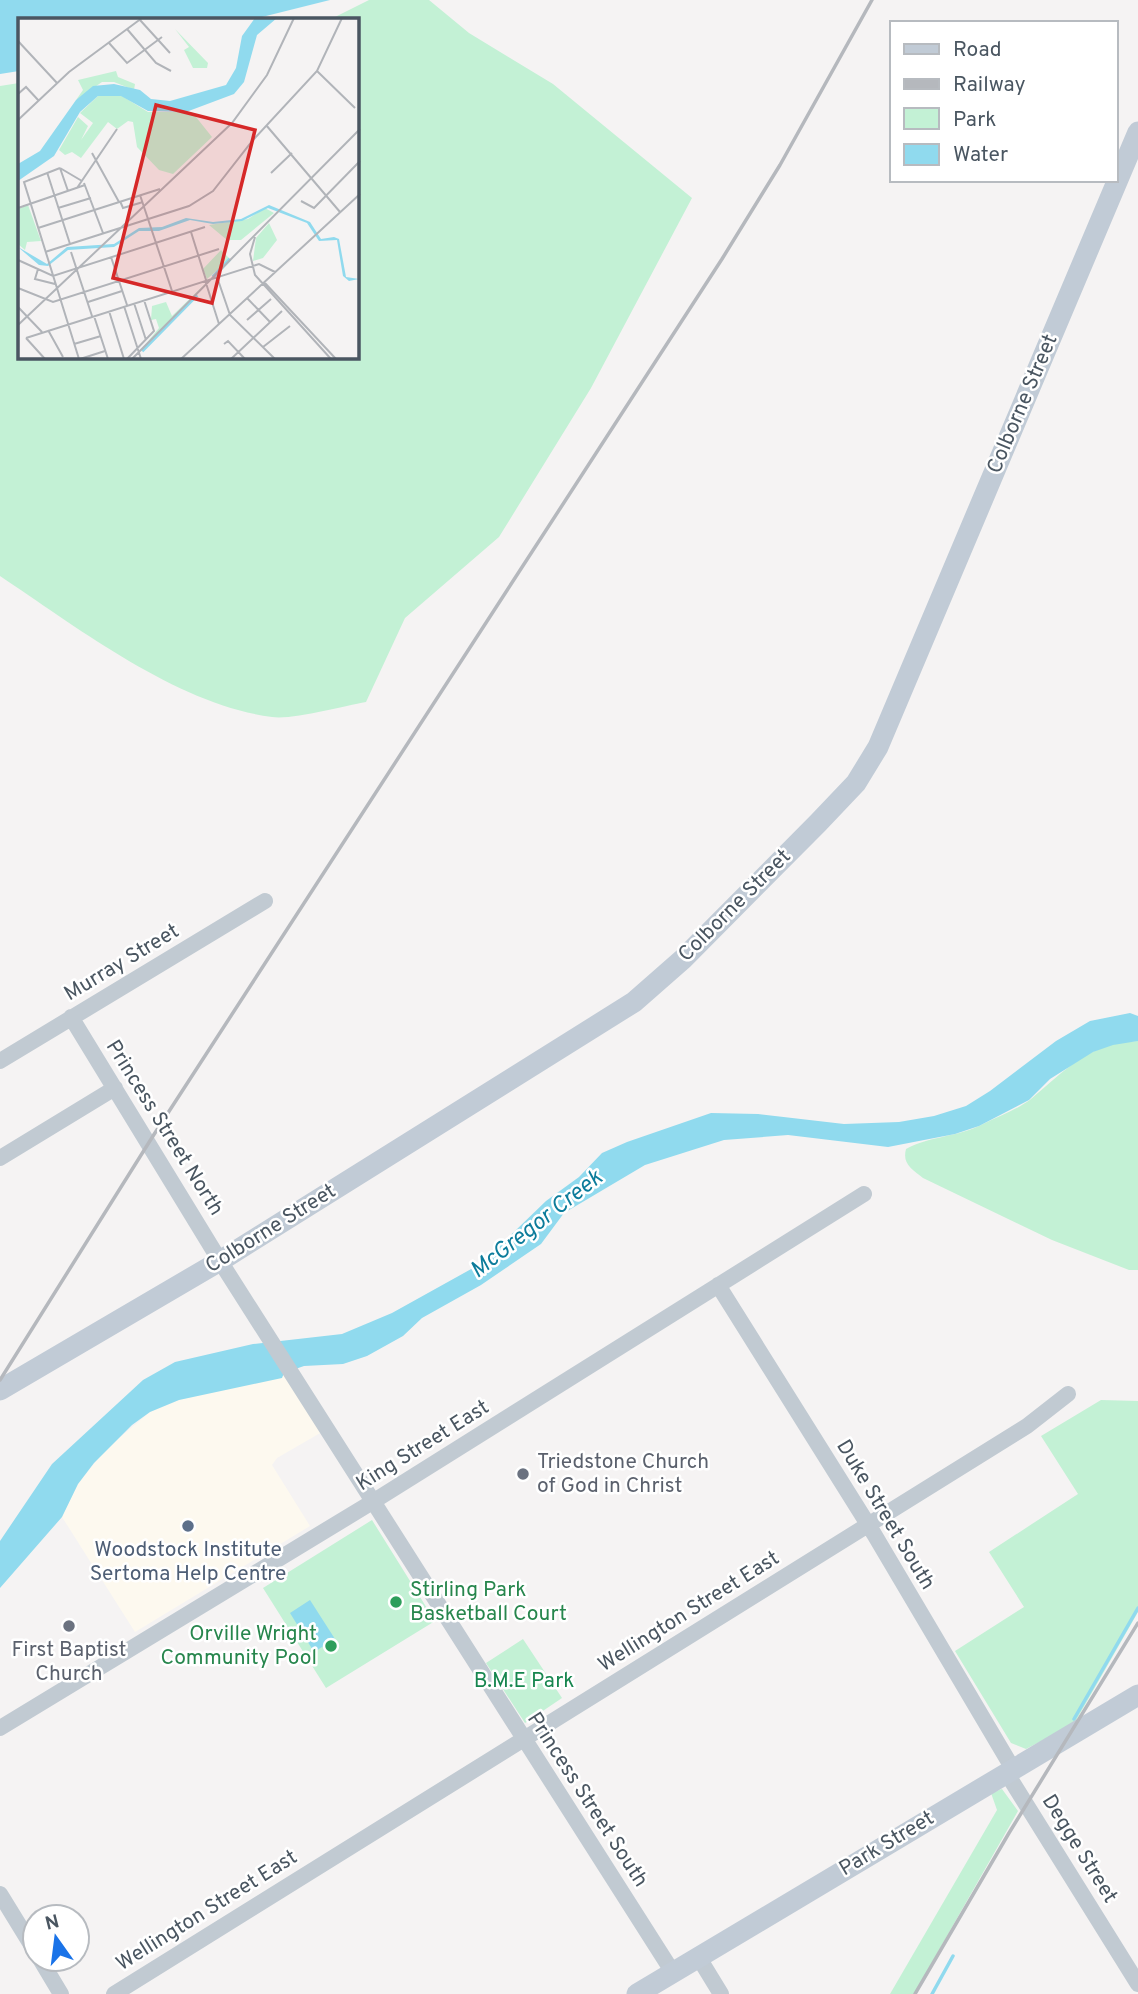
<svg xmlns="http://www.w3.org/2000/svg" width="1138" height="1994" viewBox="0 0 1138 1994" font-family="Overpass,sans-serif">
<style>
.commercial{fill:#fdf9ef}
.green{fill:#c3f1d5}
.water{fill:#90daee}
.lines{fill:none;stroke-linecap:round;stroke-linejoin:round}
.stream{stroke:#90daee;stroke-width:3.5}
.street{stroke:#c1cad2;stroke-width:16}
.secondary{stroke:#c1cbd6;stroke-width:21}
.rail{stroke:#b5b8bd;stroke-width:3.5}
.worship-dot{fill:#6b7280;stroke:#fff;stroke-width:2.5}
.service-dot{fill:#5c6f8a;stroke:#fff;stroke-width:2.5}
.leisure-dot{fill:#2e9e5b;stroke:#fff;stroke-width:2.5}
.labels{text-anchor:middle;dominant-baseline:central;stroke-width:5;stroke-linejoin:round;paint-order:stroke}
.street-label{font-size:21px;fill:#4a5661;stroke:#fff}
.worship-label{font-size:21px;fill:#5b616d;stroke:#fff;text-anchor:start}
.service-label{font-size:21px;fill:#4e5e75;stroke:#fff}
.leisure-label{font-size:21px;fill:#27864d;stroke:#fff;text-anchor:start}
.park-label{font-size:21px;fill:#17864f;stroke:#fff}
.water-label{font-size:23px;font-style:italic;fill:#0c7c9b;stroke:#fff}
.inset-river{fill:none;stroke:#90daee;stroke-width:3.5}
.inset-road{fill:none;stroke:#b1b4b9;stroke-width:2}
.view{fill:#d62828;fill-opacity:0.15;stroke:#d62828;stroke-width:3.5}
.inset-edge{fill:none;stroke:#4a5661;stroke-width:3.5}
</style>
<rect width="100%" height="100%" fill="#f5f3f3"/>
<path class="commercial" d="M284,1373L322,1432L277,1458L272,1465L310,1526L135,1632L62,1517L78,1484L105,1450L150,1412L179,1400Z"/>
<path class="green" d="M369,0H429L469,33L553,84L692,198L591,388L499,537L405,618L366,702C343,706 293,720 272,717C178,705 78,628 0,576V86L19,83V357H357V19H331Z
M1138,1041V1270H1129L1052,1240L923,1178C912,1169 902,1164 906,1149C929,1136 959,1137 983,1124C998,1117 1018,1109 1031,1099C1066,1070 1088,1043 1138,1041Z
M1101,1400L1138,1401V1612L1074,1724L1026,1749L1011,1743L955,1651L1024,1607L989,1552L1078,1494L1041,1436Z
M372,1520L435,1621L326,1688L263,1588Z
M523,1639L562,1698L525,1723L486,1663Z
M1002,1789L1018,1811L914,1994H890L997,1810L991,1793Z"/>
<path class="water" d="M0,0H330L254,19H19V71L0,74Z
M1130,1013L1138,1016V1041L1113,1045L1093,1052L1050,1079L1029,1100L979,1126L955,1134L888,1147L788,1135L724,1140L645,1165L564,1213L541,1244L481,1285L422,1318L403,1336L367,1356L343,1364L304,1366L284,1373L282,1378L179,1400L150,1412L132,1425L94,1463L78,1484L62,1517L0,1588V1541L52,1464L143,1380L175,1362L253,1344L342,1334L392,1313L482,1263L546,1201L579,1177L602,1153L627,1142L711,1113L758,1114L844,1124L899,1122L934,1116L966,1106L990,1091L1056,1041L1090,1021Z
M310,1600L335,1639L314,1652L290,1613Z"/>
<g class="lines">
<path class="stream" d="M1074,1719L1138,1608
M932,1994L953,1956"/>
<path class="street" d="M71,1017L220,1261L672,1971
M0,1061L265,901
M0,1158L115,1088
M718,1285L874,1534L1013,1769
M0,1728L374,1501L864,1194
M1006,1772L1138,1984
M0,1894L35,1951
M699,1958L721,1994
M40,1959L61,1994
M114,1994L1027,1426L1068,1394"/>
<path class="secondary" d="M0,1390L220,1261L634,1002L683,959L818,823L856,783L878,747L1138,132
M637,1994L1138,1695"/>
<path class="rail" d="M0,1380L153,1136L722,259L780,165L872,0
M915,1994L1009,1833L1138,1623"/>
</g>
<g class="worship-dot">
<circle cx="523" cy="1474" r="7"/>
<circle cx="69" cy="1626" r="7"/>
</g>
<circle class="service-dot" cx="188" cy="1526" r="7"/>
<g class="leisure-dot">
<circle cx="396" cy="1602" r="7"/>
<circle cx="331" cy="1646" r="7"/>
</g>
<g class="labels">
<g class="street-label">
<text transform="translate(1023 404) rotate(-67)">Colborne Street</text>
<text transform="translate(735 906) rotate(-45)">Colborne Street</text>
<text transform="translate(122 963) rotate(-31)">Murray Street</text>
<text transform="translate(164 1128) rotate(58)">Princess Street North</text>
<text transform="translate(271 1229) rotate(-32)">Colborne Street</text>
<text transform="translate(423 1446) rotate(-32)">King Street East</text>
<text transform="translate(885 1515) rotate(59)">Duke Street South</text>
<text transform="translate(689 1612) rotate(-32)">Wellington Street East</text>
<text transform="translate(587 1800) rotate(57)">Princess Street South</text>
<text transform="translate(887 1844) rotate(-31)">Park Street</text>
<text transform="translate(1079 1849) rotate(58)">Degge Street</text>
<text transform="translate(207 1911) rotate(-32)">Wellington Street East</text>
</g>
<g class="worship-label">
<text x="537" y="1462">Triedstone Church<tspan x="537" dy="24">of God in Christ</tspan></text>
<text x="69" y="1650" text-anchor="middle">First Baptist<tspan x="69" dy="24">Church</tspan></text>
</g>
<g class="service-label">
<text x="188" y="1550">Woodstock Institute<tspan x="188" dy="24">Sertoma Help Centre</tspan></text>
</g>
<g class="leisure-label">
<text x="410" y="1590">Stirling Park<tspan x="410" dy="24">Basketball Court</tspan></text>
<text x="317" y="1634" text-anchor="end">Orville Wright<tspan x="317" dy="24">Community Pool</tspan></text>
</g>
<g class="park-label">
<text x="524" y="1681">B.M.E Park</text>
</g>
<g class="water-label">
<text transform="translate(537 1225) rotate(-38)">McGregor Creek</text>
</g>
</g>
<g transform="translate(18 18)">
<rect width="341" height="341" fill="#f5f3f3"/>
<path d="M157,11L190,45L189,50H175L166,32L171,29ZM98,53L100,59L117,66L116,72L96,64H84L58,82L65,72L60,62ZM90,76L104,78L130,94H174L194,119L155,156L141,152L119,129L115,104L110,103L99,111L90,104L63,140L54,134L47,137L41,132L60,99L70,108L63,122L75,105L62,95L80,78ZM10,187L23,223L9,224L7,232L0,226V191ZM247,190L256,195L223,222H209L191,207L230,201ZM251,205L259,222L245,240L235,243L238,220ZM203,232L212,241L189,261L185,251ZM187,266L184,270L122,333L141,310L138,301L133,302L134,288L148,284L154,298Z" fill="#c3f1d5"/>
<path d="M237,0H259L239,17L226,64L216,76L168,94L130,93L103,78H80L62,94L36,138L0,163V146L22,133L58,82L75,68L96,66L122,72L133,81L152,83L208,67L218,50L224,18ZM251,187L292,204L303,221L316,219L321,221L328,259L341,261L331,263L325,258L319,222L301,223L289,205L250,190L224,203L195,206L172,202L141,213H121L96,229L50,232L30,248L21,247L0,229L29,246L49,229L96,226L121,210L144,209L168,200L195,204L223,201Z" fill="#90daee"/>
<path class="inset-river" d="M195,259L212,241M124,333L179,277"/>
<path class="inset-road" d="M122,2L152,35M109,11L138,45L153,53M0,23L39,65M91,25L109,45L144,19M299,53L337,90M0,76L8,69L21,83M0,102L51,54L124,0M248,107L322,194M74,135L101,184M42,150L6,164L61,341M42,150L64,163M42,150L50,173M29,154L52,226M253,155L274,135M66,165L85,215M59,170L99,111M122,177L154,273M102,183L105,190L125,184M283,183L296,190L342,143M0,190L67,167M40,190L73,180M20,210L142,171M173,214L188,262M237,219L232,236L237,257L313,341M27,234L171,188L195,173L235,122L299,53L324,0M53,234L74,298M93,239L109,287M0,242L35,258L187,209M20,251L17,261L37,266M199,259L212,297L257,341M187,262L201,306M246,264L318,341M0,270L35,284L201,231M229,280L252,304M70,284L104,273M116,285L128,322M106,288L123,341M0,289L24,314M91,293L106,341M76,298L90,341M229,302L253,281M0,307L214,105L249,57L276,0M30,312L45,339M8,320L241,246L257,254M8,320L27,341M56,326L83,318M206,326L210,323L227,341M245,329L272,308M62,341L87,333M109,341L136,313L126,282M114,341L342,111M163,341L342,176M213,341L264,293"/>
<path class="view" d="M138,87L237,112L194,285L95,260Z"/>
<rect width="341" height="341" class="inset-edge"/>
</g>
<rect x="890" y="21" width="228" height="161" fill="#ffffff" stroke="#b7bbc0" stroke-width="2"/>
<rect x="904" y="44" width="35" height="10" fill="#c1cbd6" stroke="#b7bbc0" stroke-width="2"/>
<text x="953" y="56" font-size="21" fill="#4a5661">Road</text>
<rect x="904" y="79" width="35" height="10" fill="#b5b8bd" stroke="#b7bbc0" stroke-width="2"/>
<text x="953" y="91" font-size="21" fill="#4a5661">Railway</text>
<rect x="904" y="108" width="35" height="21" fill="#c3f1d5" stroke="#b7bbc0" stroke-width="2"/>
<text x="953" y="126" font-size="21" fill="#4a5661">Park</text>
<rect x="904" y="144" width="35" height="21" fill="#90daee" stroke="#b7bbc0" stroke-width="2"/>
<text x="953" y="161" font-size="21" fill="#4a5661">Water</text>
<g transform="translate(56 1938) rotate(346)"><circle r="33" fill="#ffffff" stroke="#b7bbc0" stroke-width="2"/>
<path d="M0-5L12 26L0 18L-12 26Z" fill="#1a73e8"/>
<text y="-10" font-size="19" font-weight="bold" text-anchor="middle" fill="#4a5661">N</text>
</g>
</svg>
